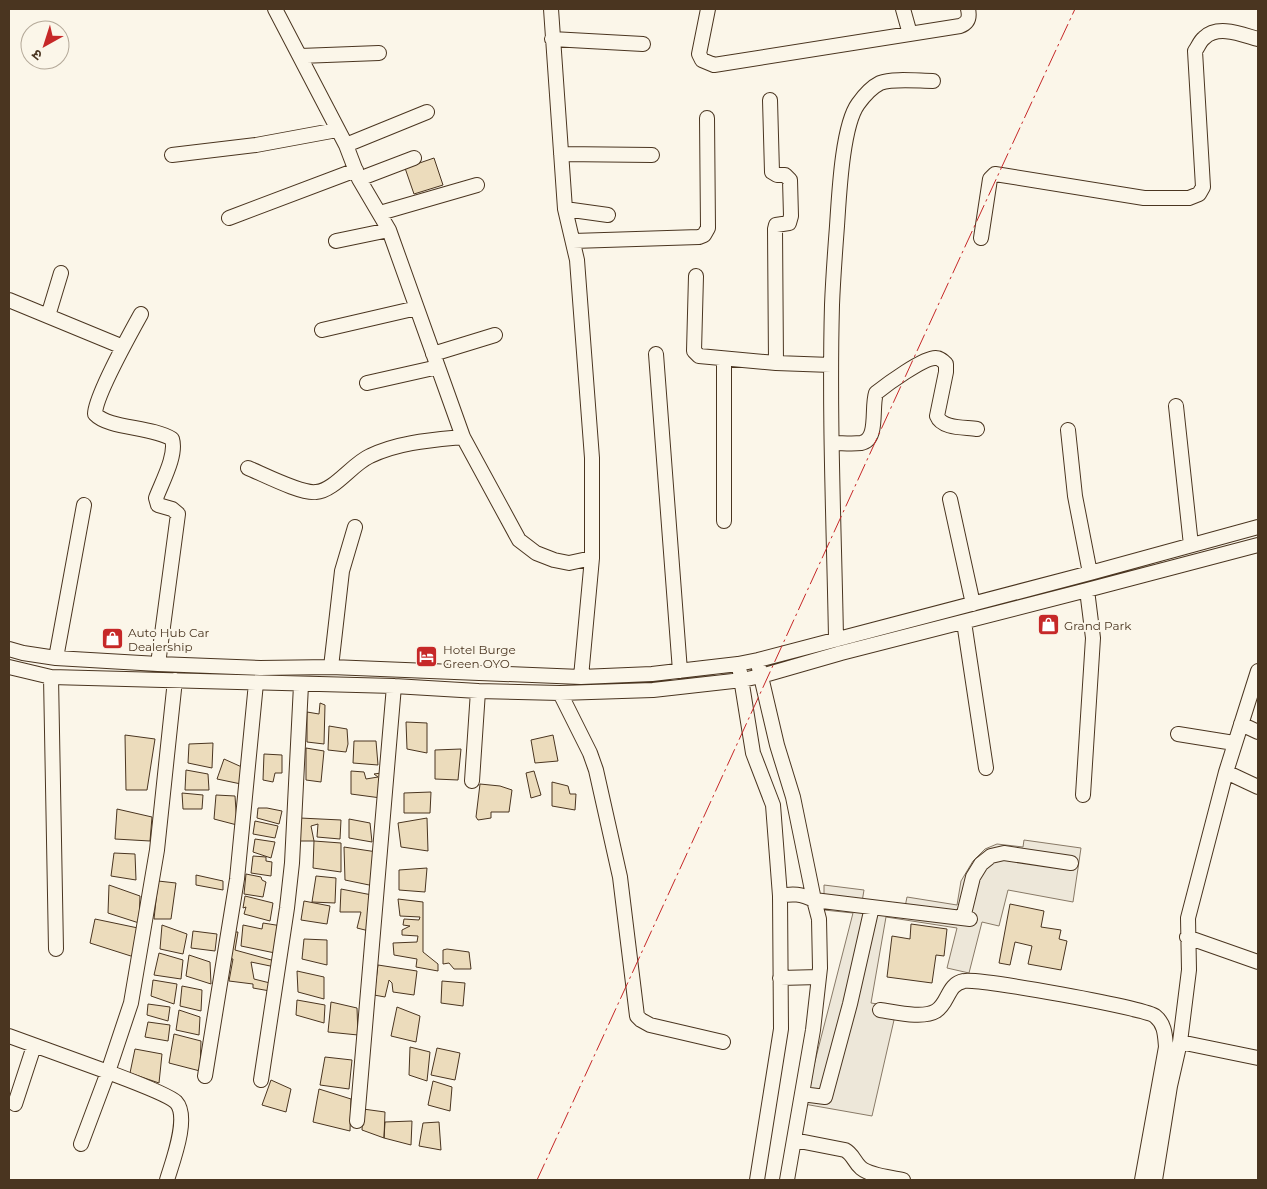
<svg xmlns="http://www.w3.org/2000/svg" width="1267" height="1189" viewBox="0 0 1267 1189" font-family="Montserrat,'Noto Sans Devanagari',sans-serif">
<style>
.parking{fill:#ede7d9;stroke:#887966}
.building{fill:#ecdcbc;stroke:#4a3520}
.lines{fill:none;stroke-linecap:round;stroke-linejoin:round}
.minor-casing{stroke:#4a3520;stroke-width:16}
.minor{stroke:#fbf6e9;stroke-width:14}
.power{stroke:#c62828;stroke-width:1;stroke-dasharray:18 4 2.5 4;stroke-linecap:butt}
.labels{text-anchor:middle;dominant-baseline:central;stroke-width:4;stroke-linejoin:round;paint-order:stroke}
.poi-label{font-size:12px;fill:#4a3520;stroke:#fbf6e9;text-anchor:start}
</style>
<rect width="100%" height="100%" fill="#fbf6e9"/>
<path class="parking" d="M1024,840L1081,848L1073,902L1008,890L999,926L982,922L969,973L947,968L957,928L886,917L871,1003L897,1007L872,1116L804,1104L853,913L824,910V885L864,890L862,902L905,907L907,897L957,905L961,881L973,861L985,849L997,844L1023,847Z"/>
<path class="building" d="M434,158L443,185L414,194L405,168Z
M320,703L325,705L324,744L307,742V712L319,714Z
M406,722L427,723V753L407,749Z
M329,726L347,729L348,744L346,752L328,750Z
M125,735L155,739L147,790H126Z
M553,735L558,761L535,763L531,740Z
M354,741H376L378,765L353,763Z
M213,743L212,768L188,763L189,744Z
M306,748L324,751L321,782L306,780Z
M461,749L458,780L435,779V750Z
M264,754L282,755V773H275L273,782L263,780Z
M224,759L244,768L241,784L217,779Z
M186,770L208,774L209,790H185Z
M351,771L364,772L366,779L378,777L374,774L381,773V798L351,794Z
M534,771L541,795L531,798L526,773Z
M552,782L568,786L570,794H576L575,810L552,806Z
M480,784L500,786L512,790L509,812H491V818L478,820L476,817Z
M431,792L430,813H404V793Z
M182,793L203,795L202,809H183Z
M216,795L235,796L237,825L214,819Z
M258,808H267L282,811L279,824L257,818Z
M117,809L152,817L150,841L115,839Z
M300,818L341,820L340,839L317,837L318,824L311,826L314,841H299Z
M427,818L428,851L401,847L398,823Z
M349,819L370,823L372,842L349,838Z
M255,821L278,826L275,838L253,834Z
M255,839L275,842L271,858L253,852Z
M314,841L341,843V872L313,868Z
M344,847L377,852L374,886L345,880Z
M114,853L135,854L136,880L111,876Z
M253,856L266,857V861L272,862L271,876L251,873Z
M427,868L425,892L399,890V870Z
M246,874L261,877L262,880L266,882L263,897L244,894Z
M196,875L223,881V890L196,885Z
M316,876L336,878L335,903L312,902Z
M158,881L176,883L171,919H154Z
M109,885L140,896L139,923L108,913Z
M341,889L372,895L369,931L357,928L361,912H340Z
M245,896L273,903L270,921L244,914L246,907L243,908Z
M398,899L423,902V952L438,964V971L416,967L417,959L394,955L393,943L417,942L418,936L402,935V930L410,926L403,925L404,919L419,920L420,917L400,916Z
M304,901L330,906L327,924L301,920Z
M1010,904L1044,911L1041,927L1061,930L1059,939L1067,941L1061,970L1028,964L1032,946L1015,942L1010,965L999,963Z
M95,919L138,928L134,957L90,943Z
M263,923L282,926L275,953L241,946L243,925L262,929Z
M911,924L947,929L944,956L936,955L932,983L887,977L892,936L910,939Z
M162,925L187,934L183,954L160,949Z
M193,931L217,934L215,951L191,948Z
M234,932H238L235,950L275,961V967L251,962L254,979L270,983V991L253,988V984L229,981L233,959L228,958Z
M304,939L327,940V965L302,959Z
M447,949L469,952L471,969H454L449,963L443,964V950Z
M159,953L183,960L181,979L154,975Z
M189,955L210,962L211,984L186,976Z
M378,965L417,971L414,995L393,992L392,983L389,980L385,997L374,995Z
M297,971L324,977V999L298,992Z
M153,980L177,984L174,1004L151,996Z
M442,981L465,983L463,1006L441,1003Z
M182,986L202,990L201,1011L180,1006Z
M297,1000L325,1005L324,1023L296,1015Z
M331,1002L357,1008L358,1035L328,1032Z
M148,1004L170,1007L168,1021L147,1015Z
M397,1007L420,1016L416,1042L391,1036Z
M179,1010L200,1017L199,1035L176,1030Z
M148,1022L170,1025L168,1041L145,1037Z
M174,1034L201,1041L200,1071L169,1063Z
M410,1047L430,1052L427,1081L409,1075Z
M437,1048L460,1053L455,1080L431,1075Z
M135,1049L162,1054L159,1083L130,1073Z
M325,1057L352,1060L349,1089L320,1085Z
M271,1080L291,1089L286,1112L262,1105Z
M433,1081L452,1087L450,1111L428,1105Z
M319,1089L351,1099L350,1131L313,1122Z
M363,1109L385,1112L384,1138L362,1130Z
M412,1121L411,1145L384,1138L385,1122Z
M439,1122L441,1150L419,1146L423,1123Z"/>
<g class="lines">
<defs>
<path id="minor" d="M275,9L346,145L359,179L389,230L463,437L519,540L536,553L554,560L569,563L592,558
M551,9L565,209L577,260L592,458V558L581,677
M708,9L699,54L702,60L714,65L960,26C968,23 970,18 968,9
M903,9L910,34
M552,39L643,44
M300,56L379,53
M770,100L772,172L777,175H785L790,180L791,216L789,223L776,225L775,229L776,363
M346,145L427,112
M561,154L652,155
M172,155L256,145L337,130
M359,179L414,158
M565,209L608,215
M380,213L477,185
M229,218L356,170
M981,238L990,179L995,174L1144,198H1189L1199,194L1203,187L1195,51C1198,47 1200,41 1204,38C1218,24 1243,35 1258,39
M336,241L389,230
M573,241L699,237L704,235L708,228L707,118
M696,276L694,351L699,356L776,363L831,365
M9,300L123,347
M141,314C131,332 95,397 95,414C109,429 151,426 172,439C177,455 162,482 156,498L158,505L172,509L178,514L158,664
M48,316L61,273
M322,330L417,308
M433,354L495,335
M656,354L680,671
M367,383L438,367
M1176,406L1191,545
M1068,430L1075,496L1090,573
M833,443C842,443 852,444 861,443C879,440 871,408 876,393C886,385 924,357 936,358C940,358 943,361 946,364V372L937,416C942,429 965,427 977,429
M248,468C263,474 301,494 316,492C334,491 352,464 370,456C399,442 432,440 463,437
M950,499L973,604
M724,521V359
M964,622L986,768
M836,638C834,528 829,416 832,305C833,279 835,252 837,226C839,197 842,126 858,104C863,97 872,87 880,83C893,78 919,81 933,81
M9,649L23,653L56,658L158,664L260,668L331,667L581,677L652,674L738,664L758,660L1090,573L1258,527
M56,658L84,505
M9,667L51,677L394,686L478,691L560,693L653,690L742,680L761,676L841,653L1087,590L1258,545
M331,667L342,571L355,527
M759,668L777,745L793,797L814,900L819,919L820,968L813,1030L787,1180
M740,672L753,753L773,805L780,896L781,1029L757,1180
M51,677L56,949
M560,693L590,753L596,770L620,877L637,1016L641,1020L650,1025L723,1042
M1241,724L1258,732
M1178,734L1234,743
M1226,772L1258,787
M472,781L478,691
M1083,795L1093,638L1087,590
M780,896C793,893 801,894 814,900L970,919
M963,918L973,877L981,864L991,856L1004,853L1071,863
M1187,937L1258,962
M780,978L819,977
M880,1010C895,1012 923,1019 936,1011C949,1003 947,984 964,981C979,978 1145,1008 1155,1016C1165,1024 1165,1035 1166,1047L1142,1180
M9,1036L108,1072L131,1003L157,850L175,680
M1180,1042L1258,1058
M205,1076L237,879L256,683
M261,1080L287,908L292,863L301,685
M802,1094L825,1097L850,1004L872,907
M15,1104L34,1046
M357,1121L394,686
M794,1140L845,1150C853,1154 854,1162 861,1168C871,1176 890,1177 903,1180
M81,1144L108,1072C121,1077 168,1094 176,1102C190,1117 172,1163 167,1180
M1155,1180L1170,1086L1180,1042L1189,970L1188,918L1226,772L1258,671"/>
</defs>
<use href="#minor" class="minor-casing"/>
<use href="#minor" class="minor"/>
<path class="power" d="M537,1180C717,790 894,398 1075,9"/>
</g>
<defs>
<symbol id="shop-square" viewBox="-11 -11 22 22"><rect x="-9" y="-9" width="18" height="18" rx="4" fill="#c62828" stroke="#fbf6e9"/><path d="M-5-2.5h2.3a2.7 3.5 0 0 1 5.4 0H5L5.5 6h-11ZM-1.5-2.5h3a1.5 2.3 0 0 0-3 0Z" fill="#fff"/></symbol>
<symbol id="hotel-square" viewBox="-11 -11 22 22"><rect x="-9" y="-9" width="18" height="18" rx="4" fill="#c62828" stroke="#fbf6e9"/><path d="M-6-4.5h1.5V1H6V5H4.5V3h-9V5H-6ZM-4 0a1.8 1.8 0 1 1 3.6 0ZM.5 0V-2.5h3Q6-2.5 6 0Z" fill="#fff"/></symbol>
</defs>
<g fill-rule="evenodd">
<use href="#shop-square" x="1036" y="612" width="25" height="25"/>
<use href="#shop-square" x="100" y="626" width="25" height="25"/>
<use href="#hotel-square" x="414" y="644" width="25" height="25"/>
</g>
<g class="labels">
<g class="poi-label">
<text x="1064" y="625">Grand Park</text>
<text x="128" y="632">Auto Hub Car<tspan x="128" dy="14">Dealership</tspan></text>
<text x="443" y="649">Hotel Burge<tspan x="443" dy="14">Green OYO</tspan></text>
</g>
</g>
<rect width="1267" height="1189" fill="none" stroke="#4a3520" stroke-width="20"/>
<g transform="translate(45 45) rotate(219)"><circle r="24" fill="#fbf6e9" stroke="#b4a999"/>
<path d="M0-4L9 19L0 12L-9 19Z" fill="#c62828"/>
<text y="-8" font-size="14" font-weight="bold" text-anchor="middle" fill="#4a3520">उ</text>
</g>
</svg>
